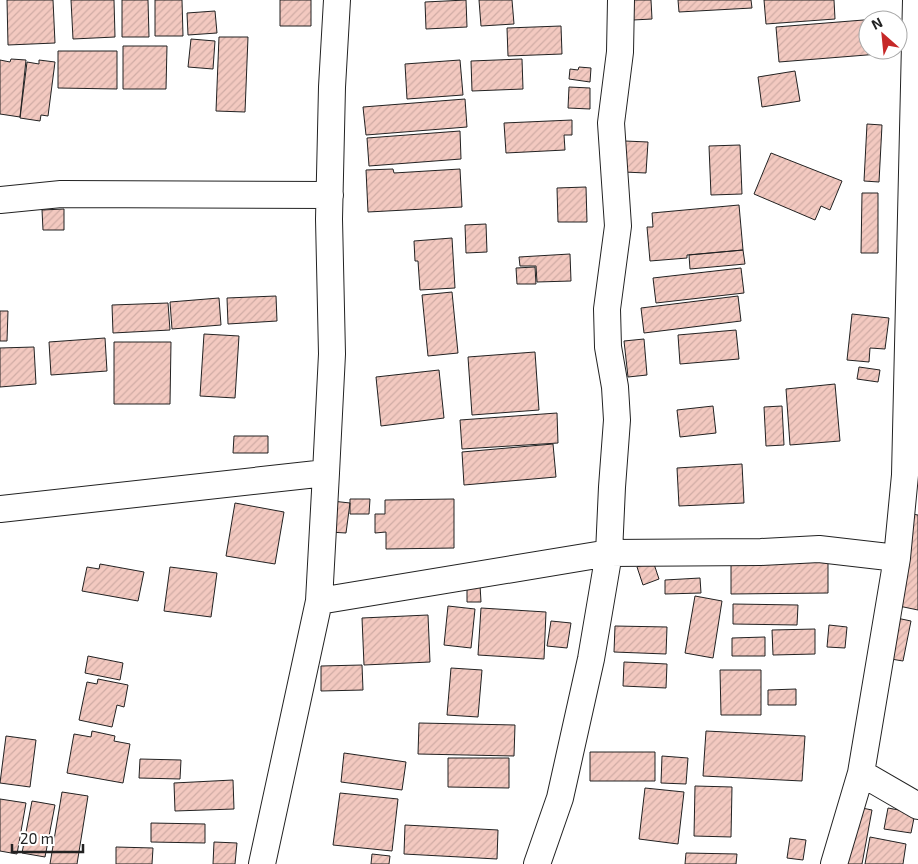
<svg xmlns="http://www.w3.org/2000/svg" width="918" height="864" viewBox="0 0 918 864" font-family="'Exo 2',sans-serif">
<style>
.building{fill:url(#building-hatch);stroke:#222}
.lines{fill:none;stroke-linecap:round;stroke-linejoin:round}
.minor-casing{stroke:#222;stroke-width:28}
.minor{stroke:#fff;stroke-width:26}
</style>
<defs>
<pattern id="building-hatch" width="6" height="6" patternUnits="userSpaceOnUse" patternTransform="scale(1.25)"><rect width="6" height="6" fill="#f3c9c0"/><path d="M-1 1l2-2M0 6l6-6M5 7l2-2" fill="none" stroke="#d0aca5"/></pattern>
</defs>
<rect width="100%" height="100%" fill="#fff"/>
<path class="building" d="M7,0H53L55,43L8,45Z
M71,0H114L115,37L73,39Z
M122,0H148L149,37H122Z
M155,0H182L183,36H155Z
M280,0H311V26H280Z
M466,0L467,27L426,29L425,2Z
M479,0H512L514,24L481,26Z
M632,0H651L652,19L633,20Z
M678,0H751L752,8L679,12Z
M764,0H834L835,19L766,24Z
M215,11L217,33L188,35L187,13Z
M876,19L868,20V50H878L879,54L779,62L776,27Z
M561,26L562,54L508,56L507,28Z
M219,37H248L245,112L216,111Z
M191,39L215,41L213,69L188,67Z
M123,46H167L166,89H123Z
M58,51H117V89L58,88Z
M11,59L26,60L20,117L0,114V60L10,62Z
M522,59L523,89L472,91L471,61Z
M39,60L55,62L48,116L41,115L40,121L20,118L27,62L39,64Z
M460,60L463,95L407,99L405,64Z
M579,67L591,68L590,82L569,79L570,69L578,70Z
M795,71L800,101L762,107L758,77Z
M569,87L590,88V109L568,108Z
M465,99L467,127L366,135L363,107Z
M572,120V135H564L565,150L506,153L504,123Z
M867,124L882,125L879,182L864,181Z
M460,131L461,159L369,166L367,138Z
M625,141L648,142L646,173L624,172Z
M740,145L742,194L711,195L709,146Z
M771,153L842,181L830,210L821,206L815,220L754,194Z
M393,169L394,173L460,169L462,207L368,212L366,170Z
M586,187L587,222H558L557,188Z
M862,193H878V253H861Z
M739,205L743,250L687,255V258L650,261L647,227H653L652,213Z
M64,209V230H43L42,210Z
M486,224L487,252L466,253L465,225Z
M452,238L455,288L420,290L418,261H415L414,241Z
M743,250L745,264L690,269L689,255Z
M570,254L571,281L537,282L536,266H520L519,257Z
M535,267L536,284H517L516,268Z
M741,268L744,293L656,303L653,278Z
M452,292L458,353L428,356L422,295Z
M276,296L277,321L228,324L227,298Z
M738,296L741,321L644,333L641,308Z
M219,298L221,325L172,329L170,302Z
M168,303L170,330L113,333L112,305Z
M0,311H8L7,341H0Z
M852,314L889,318L885,349L870,348L869,362L847,360Z
M736,330L739,359L680,364L678,335Z
M204,334L239,336L235,398L200,396Z
M105,338L107,371L51,375L49,342Z
M644,339L647,375L628,377L624,341Z
M114,342H171L170,404H114Z
M34,347L36,384L0,387V348Z
M535,352L539,410L472,415L468,357Z
M859,367L880,370L878,382L857,379Z
M439,370L444,418L381,426L376,377Z
M835,384L840,441L790,445L786,389Z
M713,406L716,433L680,437L677,410Z
M782,406L784,445L766,446L764,407Z
M557,413L558,443L462,449L460,420Z
M234,436H268V453H233Z
M553,444L556,477L464,485L462,452Z
M742,464L744,503L679,506L677,468Z
M350,499H370L369,514H350Z
M454,499V548L386,549V532L375,533V514H385V500Z
M332,501L350,503L346,533L329,532Z
M235,503L284,512L275,564L226,556Z
M912,514L918,515V610L894,605Z
M828,560V593L731,594V561Z
M653,561L659,579L643,585L637,567Z
M100,564L144,572L138,601L82,591L87,567L99,569Z
M170,567L217,573L211,617L164,611Z
M700,578L701,593L665,594V580Z
M467,585H480L481,602H467Z
M695,596L722,601L713,658L685,653Z
M733,604L798,605L797,625L733,624Z
M448,606L475,609L471,648L444,645Z
M481,608L546,612L544,659L478,655Z
M428,615L430,662L364,665L362,618Z
M887,616L911,621L903,661L879,657Z
M551,621L571,623L567,648L547,646Z
M829,625L847,627L845,648L827,647Z
M615,626L667,627L666,654L614,652Z
M815,629V654L773,655L772,630Z
M765,637V656H732V638Z
M88,656L123,663L120,680L85,673Z
M624,662L667,664L666,688L623,686Z
M362,665L363,690L321,691V666Z
M451,668L482,670L478,717L447,715Z
M720,670H761V715H721Z
M98,679L128,685L124,707L117,705L112,727L79,720L87,682L97,684Z
M796,689V705H768V690Z
M419,723L515,725L514,756L418,754Z
M92,731L115,736L114,741L130,744L123,783L67,773L74,734L91,737Z
M706,731L805,736L802,781L703,776Z
M6,736L36,740L30,787L0,783Z
M590,752H655V781H590Z
M344,753L406,762L402,790L341,782Z
M662,756L688,758L686,784L661,783Z
M448,758H509V788L448,787Z
M140,759L181,760L180,779L139,778Z
M233,780L234,809L175,811L174,783Z
M695,786L732,787L731,837L694,836Z
M645,788L684,792L678,844L639,839Z
M62,792L88,796L77,864H50Z
M340,793L398,799L392,851L333,845Z
M0,799L26,803L17,854L0,851Z
M32,801L55,805L45,857L22,853Z
M852,806L872,810L862,864H841Z
M888,808L915,813L911,833L884,829Z
M151,823L205,824V843L151,842Z
M405,825L498,830L497,859L404,854Z
M870,837L906,844L903,864H865Z
M790,838L806,840L803,860L787,858Z
M214,842L237,843L235,864H213Z
M116,847L153,848L152,864H116Z
M686,853L737,854L736,864H685Z
M372,854L390,856L389,864H371Z"/>
<g class="lines">
<defs>
<path id="minor" d="M0,200L61,194L330,195
M0,509L326,473
M319,601L609,553L761,552L819,549L897,558
M861,773L918,806
M262,864L319,601L326,473L332,354L329,219L332,87L337,0
M537,864L560,798L591,659L609,553L612,487L617,420L615,387L608,347L607,309L618,226L611,123L620,52L621,0
M834,864L861,773L897,558L905,475L916,0"/>
</defs>
<use href="#minor" class="minor-casing"/>
<use href="#minor" class="minor"/>
</g>
<g transform="translate(883 35) rotate(333)"><circle r="24" fill="#ffffff" stroke="#a7a7a7"/>
<path d="M0-4L9 19L0 12L-9 19Z" fill="#c62828"/>
<text y="-8" font-size="14" font-weight="bold" text-anchor="middle" fill="#222222">N</text>
</g>
<path d="M12 844v8h71v-8" fill="none" stroke="#222222" stroke-width="2.5"/>
<text x="20" y="844" font-size="15" fill="#222222" stroke="#ffffff" stroke-width="4" paint-order="stroke">20 m</text>
</svg>
